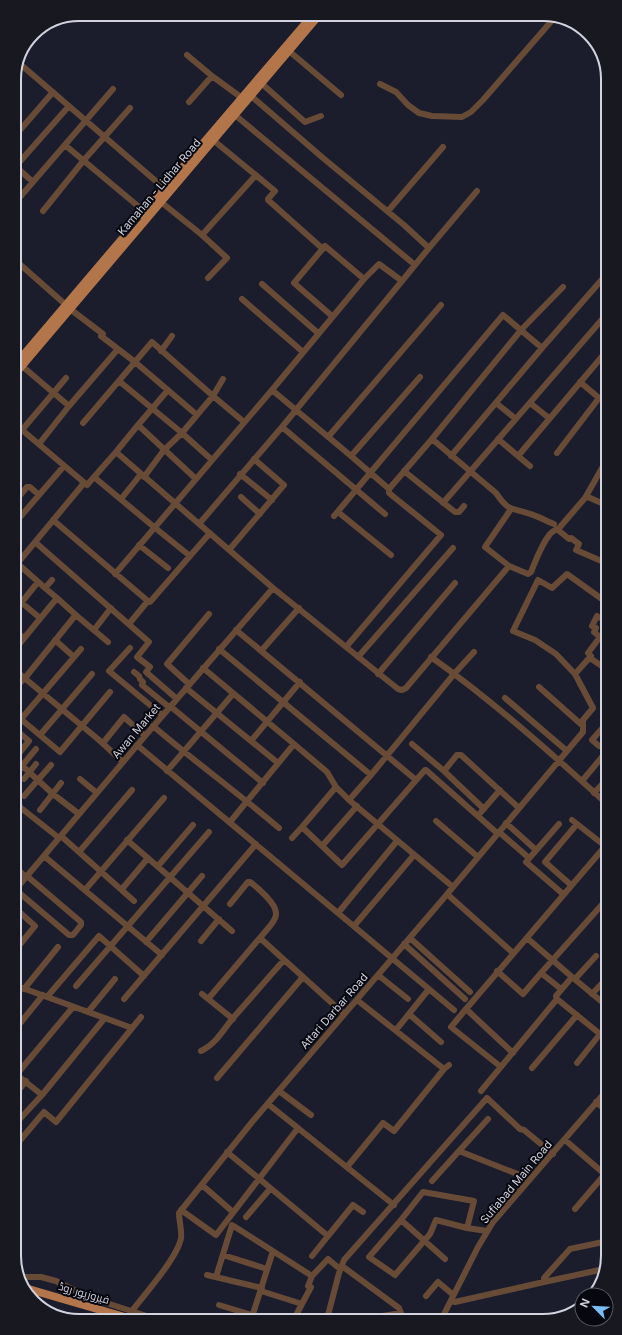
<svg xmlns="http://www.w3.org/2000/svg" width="622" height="1335" viewBox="0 0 622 1335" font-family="Inter,Cairo,sans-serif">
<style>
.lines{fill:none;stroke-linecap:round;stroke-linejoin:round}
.minor{stroke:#684b36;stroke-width:6}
.major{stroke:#b3764a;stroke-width:8}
.labels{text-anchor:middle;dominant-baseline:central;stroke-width:4;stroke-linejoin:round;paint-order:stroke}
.street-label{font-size:11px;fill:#d2d3df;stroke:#07080f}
.rim{fill:none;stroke:#d2d3df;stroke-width:2}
</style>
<rect width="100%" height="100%" fill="#1b1d2d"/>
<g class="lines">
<path class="minor" d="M289,51L341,95
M187,55L212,76
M19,63L165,189
M261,83L305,122L321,116
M380,84L396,92L408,105L419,113L432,116L462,117L471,112L483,100L555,17
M251,96L323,158L404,225L429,248L415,265
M189,102L212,76L242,98
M14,137L53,92
M213,140L275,191L268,199V200L323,249
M65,145L145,212
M14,165L33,182
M16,166L69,106
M161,202L202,235L256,175
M14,204L113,89
M43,211L84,160L130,108
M388,211L443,147
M202,235L227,258L208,278
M429,248L477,191
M15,260L66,305
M262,284L318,333
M242,299L303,352
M332,316L294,283L325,246L364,279
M118,349L135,362L197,415
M161,351L172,336
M22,366L69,406
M119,381L182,433L164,450L144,477
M272,390L351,456L420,377
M496,403L516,419
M530,403L549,418
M83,423L152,342L213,396L223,379
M15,424L87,485L116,452L273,588L398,689L402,690L406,688L509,566
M138,425L168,390
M282,427L385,514
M22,430L66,378
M328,437L441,305
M432,439L496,493C509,512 510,507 530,514C538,516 546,521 554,524
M498,439L518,456
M39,444L69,406L118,349L101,336L103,334L70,309
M116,452L138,425L196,479
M557,453L599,398L580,382
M351,456L389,489L432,439L521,330L563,287
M451,456L542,348
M212,460L182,433L213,396L244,422
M530,466L518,456L605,353
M404,471L455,512H459L464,506
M240,474L272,500
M94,477L154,527L190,556
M241,497L260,514
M585,498L588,497L606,505
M121,499L141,474
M15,501L27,487H30L39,495L64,466
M443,503L605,316
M511,509L485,547L509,566L528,574L531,572C536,560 541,545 550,534C553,530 557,530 560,527L585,498L606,461
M338,512L391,555
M334,516L503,315L542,348L605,276
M53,520L149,602H150L210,533
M15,523L39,495
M199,524L282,427L402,281
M558,530L569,539L571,538L579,544L576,550L606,563
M35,542L149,642L137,657L150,667L146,672L177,699
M139,545L168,568
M229,550L284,485L254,459
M17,563L45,588
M16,565L84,483
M115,574L272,390L364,279L379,264L402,281L415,265L235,115
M16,598L40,618
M57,598L77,616
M21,603L38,582
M129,624L147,602
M94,630L111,608
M236,630L416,780
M16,632L24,638
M55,640L74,657
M346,647L441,535L389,493V489
M16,648L57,598L45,588L52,580
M130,648L109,671L162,715
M219,649L371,775L349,800
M261,651L299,608
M358,657L453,548
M431,657C493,701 551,753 607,804
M590,658L606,669
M203,668L294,744L327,772L336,787L349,800L453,887
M16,671L99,740L123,762
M134,672L139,676L140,679L143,682L142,685L169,707
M378,674L455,583
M575,674L591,656L588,653L600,637L594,632L596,628L592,626L597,616L606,621
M189,684L167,664L209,614
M16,687L25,678L74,617L77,616L108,642
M539,687L583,726
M186,688L278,763
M505,698L567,751
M170,706L263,783
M16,715L60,752L110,692
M21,719L81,649
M153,726C194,761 238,793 279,828
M16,730L29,741L16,757
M40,735L92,674
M251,741L300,682
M103,743L124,717L145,736
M412,744L444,771L484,809
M137,745L454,1010
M599,746L592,740L606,724
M16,760L53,794L79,814
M167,771L233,694
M444,771L457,755H461L519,808
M16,773L36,749
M371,775L454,674L474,652
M24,779L36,764
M80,779L97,793
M582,781L607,751
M594,793L607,779
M24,796L51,765
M16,804L59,838
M40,810L61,783
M481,812L500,790
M572,820L605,846
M436,821L478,857
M230,822L294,744
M506,823L536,850
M559,824L526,862L563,894
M302,827L336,787
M499,832L529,858
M61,836L134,901
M292,838L302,827L342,865L425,770H426L497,833
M127,840L232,931
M322,846L357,806
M79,852L132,790
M44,856L162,955
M158,866L193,825
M16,868L26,877
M571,885L545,862L577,824
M16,889L145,736L273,588
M122,889L148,858
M16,890L69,935H73L81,925V922L27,876
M85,890L164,798
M447,894L513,953
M16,909L35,926L17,948
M338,913L397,841
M354,926L414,855
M260,938L344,1014
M410,938L470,992
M527,938L572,977
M201,941L219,919
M146,942L202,876
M404,944L465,999
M497,971L523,994L541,973L561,989
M541,973L607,899
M378,975L408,999
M575,979L596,956
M17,986L132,1028
M76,986L209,832
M24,989L58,947
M202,994L233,1019
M592,994L607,978
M47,997L99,936L144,976
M124,999L256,844
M208,999L270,926C272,923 276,919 276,914C277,904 257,887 250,882H248L230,904
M557,999L556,996L572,977L607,1006
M357,1000L444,1069L449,1065
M466,1009L451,1027L501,1067
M88,1012L115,979
M409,1014L441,1042
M17,1027L43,995
M396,1030L429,989
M201,1051C216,1044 223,1030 233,1018C250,999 267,979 284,960
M513,1053L466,1009L607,844
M577,1063L600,1034L607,1041
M532,1068L577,1015
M17,1074L73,1007
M17,1075L42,1095
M217,1078L303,977
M279,1091L311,1115
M481,1091L557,999L600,1034
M17,1092L26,1081
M596,1102L608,1112
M268,1104L394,1205
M17,1122L42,1095L104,1019
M565,1140L608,1177
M17,1144L44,1112L56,1122L141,1017
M459,1151L488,1119
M227,1152L328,1236L312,1256
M347,1167L383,1123L394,1131L444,1069
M432,1181L459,1151L530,1179
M202,1185L233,1212
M575,1209L605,1174
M181,1210L216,1235L298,1128
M246,1217L270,1189
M401,1220L369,1257L395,1275L430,1234L436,1220L467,1228L487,1231
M328,1236L353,1205L363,1212
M223,1255L267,1269
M445,1259L401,1220L423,1192L474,1201L467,1228
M342,1266L399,1308L401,1313L364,1319
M207,1275L262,1288
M312,1276L328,1259L340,1269
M18,1277H41L56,1281L88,1297L159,1320
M216,1277L232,1225L312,1276L308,1286L311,1287L294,1319
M544,1282V1278L570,1249L608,1241
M261,1291L302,1304
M426,1296L438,1282L451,1293L454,1294
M451,1301L455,1302L544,1282L604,1269
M219,1305L252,1315
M132,1311C144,1295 178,1257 181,1238C182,1231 179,1220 179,1213L252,1122L443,899L583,732V720L593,708L575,674L556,654L535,640L513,631L538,580L552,588L567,574L606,602
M252,1317L260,1320
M442,1318L478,1247L493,1222L608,1089
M327,1319L339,1273L344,1260L487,1098L520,1129L524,1130L553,1154
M251,1320L273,1251"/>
<path class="major" d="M142,215L311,17
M15,365L122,239
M15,374L320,14
M25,1288L135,1320"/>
</g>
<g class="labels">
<g class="street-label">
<text transform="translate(159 187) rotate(-50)">Kamahan - Lidhar Road</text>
<text transform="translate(136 731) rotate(-50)">Awan Market</text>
<text transform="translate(334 1011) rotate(-49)">Attari Darbar Road</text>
<text transform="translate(516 1182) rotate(-50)">Sufiabad Main Road</text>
<text transform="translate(84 1293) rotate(16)">فیروزپور روڈ</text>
</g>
</g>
<path d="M0 0H622V1335H0ZM79 21H543A58 58 0 0 1 601 79V1256A58 58 0 0 1 543 1314H79A58 58 0 0 1 21 1256V79A58 58 0 0 1 79 21Z" fill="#171820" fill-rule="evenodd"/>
<path class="rim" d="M79 21H543A58 58 0 0 1 601 79V1256A58 58 0 0 1 543 1314H79A58 58 0 0 1 21 1256V79A58 58 0 0 1 79 21Z"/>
<g transform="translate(594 1307) rotate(294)"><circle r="19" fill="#07080f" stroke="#585962"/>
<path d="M0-3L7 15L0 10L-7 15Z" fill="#7abef8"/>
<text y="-6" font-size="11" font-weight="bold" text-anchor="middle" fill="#d2d3df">N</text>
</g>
</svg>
